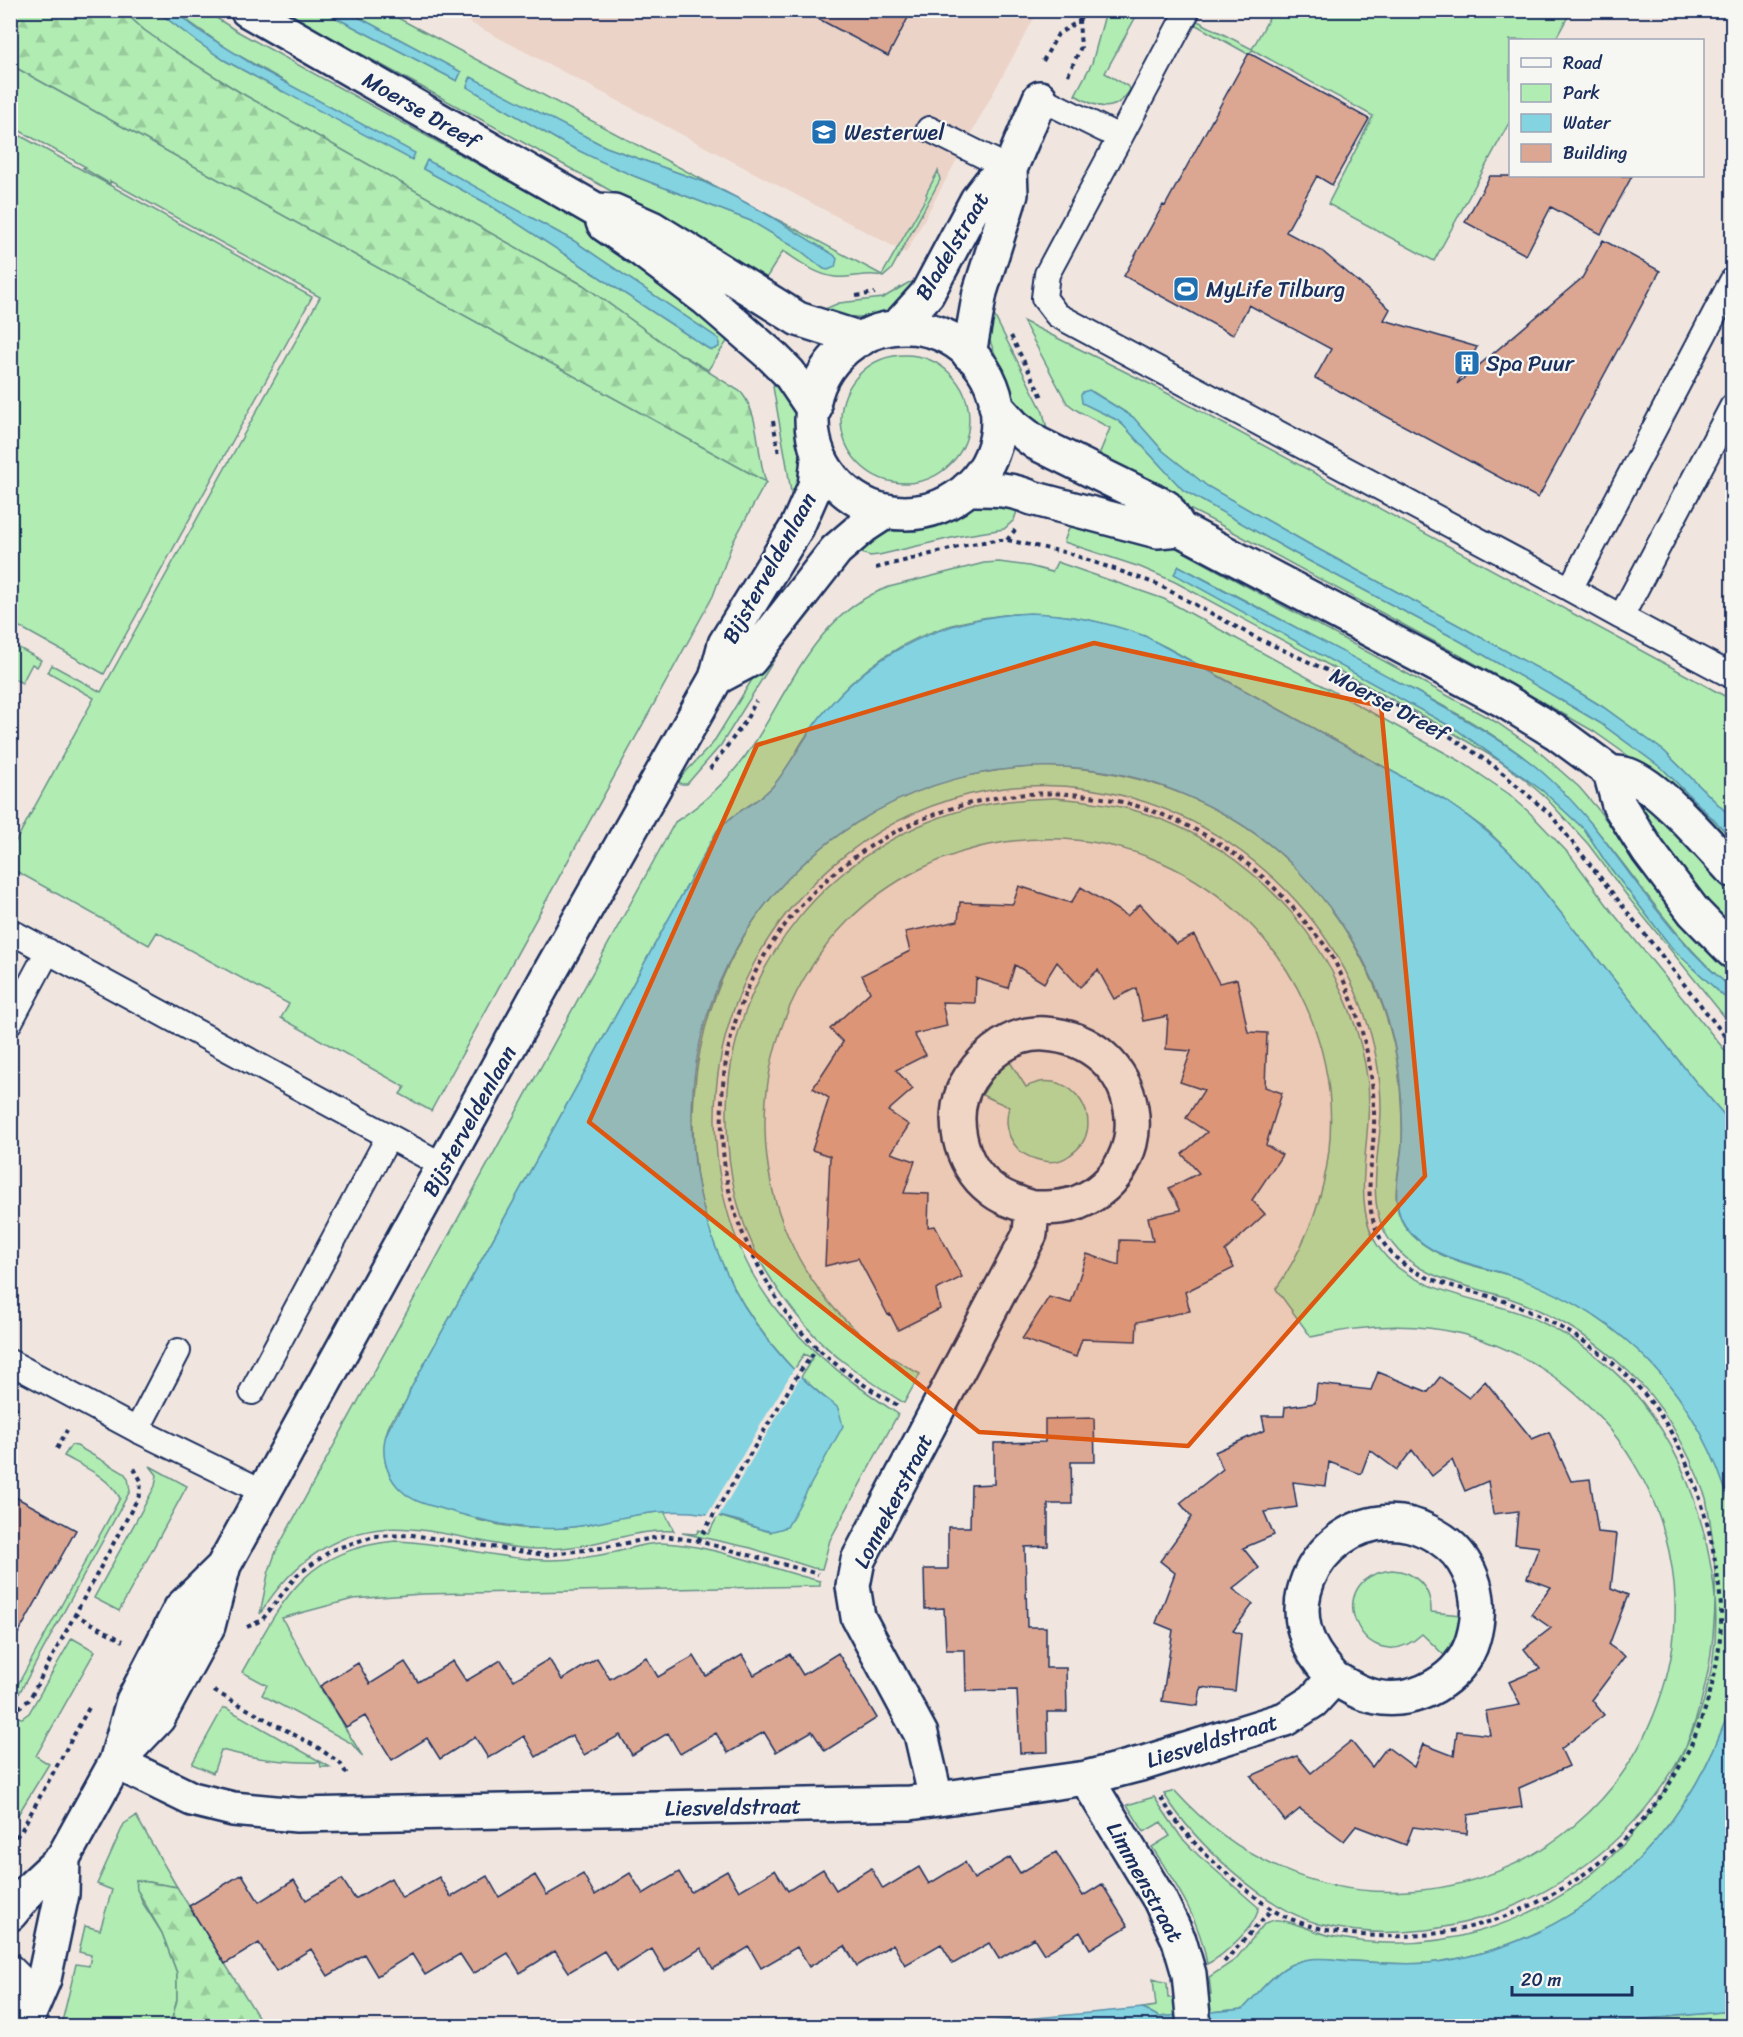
<svg xmlns="http://www.w3.org/2000/svg" width="1743" height="2037" viewBox="0 0 1743 2037" font-family="Sriracha,sans-serif">
<style>
.built{fill:#ebd3c8}
.green{fill:#b1ecb2;stroke:#668e88;stroke-width:1.5;fill-rule:evenodd}
.forest{fill:url(#forest-firs);stroke:#668e88;stroke-width:1.5}
.water{fill:#84d3e0;stroke:#5a91ac;stroke-width:1.5}
.pier{fill:#f1e6df}
.building{fill:#dca792;stroke:#1b2f5e;stroke-width:1.5}
.lines{fill:none;stroke-linecap:round;stroke-linejoin:round}
.lane-casing{stroke:#1b2f5e;stroke-width:28}
.street-casing{stroke:#1b2f5e;stroke-width:38}
.secondary-casing{stroke:#1b2f5e;stroke-width:38}
.path{stroke:#1b2f5e;stroke-width:4;stroke-dasharray:4.5 4.5;stroke-linecap:butt}
.lane{stroke:#f6f6f2;stroke-width:24}
.street{stroke:#f6f6f2;stroke-width:33}
.secondary{stroke:#f6f6f2;stroke-width:33}
.marked{fill:#de5710;fill-opacity:0.2;stroke:#de5710;stroke-width:4.5;stroke-linejoin:round}
.labels{text-anchor:middle;dominant-baseline:central;stroke-width:4.5;stroke-linejoin:round;paint-order:stroke}
.street-label{font-size:22px;fill:#1b2f5e;stroke:#f6f6f2}
.poi-label{font-size:22px;fill:#1b2f5e;stroke:#f6f6f2;text-anchor:start}
</style>
<defs>
<pattern id="forest-firs" width="22" height="20" patternUnits="userSpaceOnUse" patternTransform="scale(1.5)"><rect width="22" height="20" fill="#b1ecb2"/><path d="M5 1l3.5 6h-7zM16 11l3.5 6h-7z" fill="#98cb9c"/></pattern>
</defs>
<rect width="100%" height="100%" fill="#f1e6df"/>
<filter id="ink" filterUnits="userSpaceOnUse"><feTurbulence type="fractalNoise" baseFrequency=".0167" numOctaves="2"/><feDisplacementMap in="SourceGraphic" scale="12" xChannelSelector="R" yChannelSelector="G"/><feConvolveMatrix kernelMatrix="1 2 1 2 8 2 1 2 1" color-interpolation-filters="sRGB"/></filter>
<g filter="url(#ink)">
<path class="built" d="M448,11H1038L906,253Z"/>
<path class="green" d="M123,11H157L196,41L224,60L283,92L286,82L229,50L174,11H206L235,30L577,219L624,248L732,334L708,370L670,348L583,285L241,93L172,50L144,30ZM427,161L574,241L716,337V349H709L488,204L423,169Z
M283,11H323L457,81L461,72L347,11H385L882,275L927,196L926,194L938,171L940,180L891,270L883,277C872,271 849,279 835,277C816,275 799,261 783,251L765,280L597,183ZM470,78L606,147L704,182L770,216L824,269L801,251L751,221L634,176L563,143L467,87Z
M1106,11H1139L1105,73L1129,87L1130,90C1114,115 1097,108 1075,95L1092,63Z
M1171,11H1178L1252,49L1273,11H1571L1555,40H1510V121L1434,261L1328,204L1373,116L1253,50L1248,54Z
M11,65L766,482L733,542L713,596L431,1111L400,1094L405,1087L281,1018L289,1004L157,932L149,945L18,872L11,884V850L94,698L48,672L52,665L101,692L320,297L110,181V184L83,168L86,167L11,126Z
M10,130L312,297L104,674L11,622Z
M922,280C913,288 904,300 894,307C872,322 844,318 820,311L839,303L883,298L908,283Z
M990,307L1043,412L1047,429L1045,436L1013,401L985,328Z
M1023,321L1154,386L1732,700V818L1664,751L1603,707L1552,676L1307,543L1207,486L1163,451L1133,417L1093,392L1083,403L1117,420L1124,426L1183,490L1296,554L1460,641L1600,723L1663,769L1732,838V854L1644,767L1593,731L1492,673L1217,523L1096,462L1110,428L1078,411L1067,403Z
M841 419a64 64 0 1 1 128 0a64 64 0 1 1-128 0Z
M776,374L794,405L796,416L797,444L804,460L801,482L793,506L787,466L773,387Z
M985,505H1019L1014,520L1004,529L960,536L879,555L870,556L853,550L886,530L932,524L971,508Z
M1072,520L1171,545L1496,722L1537,750L1579,787L1597,808L1659,890L1721,960L1732,970V989C1656,925 1613,833 1538,769C1496,732 1436,702 1387,676C1318,639 1249,602 1179,566L1175,573L1457,730L1543,791L1585,830L1605,861L1672,948L1732,1004V1026L1631,901L1588,844L1546,798L1523,778L1498,760L1445,728L1175,582L1140,567L1064,542Z
M999,562L1029,566L1052,572L1057,562L1164,599L1460,761L1509,794L1530,813L1571,856L1613,913L1732,1059V1124L1695,1081L1525,868L1488,831L1446,801L1166,647C1062,595 938,602 851,683C833,700 818,719 804,739C794,755 786,771 774,785C764,797 751,804 738,813C731,818 724,825 717,831L410,1390C409,1397 404,1405 399,1410C385,1426 382,1446 386,1466L478,1520L500,1525L521,1528H565L587,1525L617,1517L664,1511L674,1531C643,1529 614,1540 584,1545C569,1548 553,1549 538,1549C495,1548 454,1532 411,1529C345,1522 293,1560 260,1614L268,1574L276,1551L675,822C707,801 734,775 755,742C791,685 820,611 889,587L984,563Z
M816,600V606L779,652L721,745L687,784H680L679,779L713,743L769,652Z
M10,643L41,660L37,667L32,664L22,683L11,677Z
M1042,766C1177,769 1297,834 1360,956C1380,993 1394,1033 1399,1075C1401,1097 1403,1119 1402,1141C1401,1167 1388,1201 1404,1225C1431,1264 1487,1266 1528,1281C1587,1304 1641,1345 1679,1395C1690,1409 1698,1426 1706,1441C1717,1462 1727,1486 1732,1509C1735,1527 1732,1549 1732,1568C1732,1612 1732,1657 1732,1701C1690,1838 1575,1948 1428,1963C1402,1965 1377,1963 1351,1961C1328,1959 1307,1955 1285,1968C1269,1978 1256,1996 1243,2009L1159,2017L1143,2008L1156,2006L1153,1979L1167,1983L1168,1998L1211,1994L1209,1977L1235,1960L1265,1923C1270,1922 1274,1919 1278,1920C1289,1920 1318,1933 1331,1936C1380,1947 1432,1945 1480,1931C1669,1876 1743,1686 1706,1498C1689,1451 1665,1405 1628,1371C1598,1343 1563,1320 1525,1304C1480,1285 1422,1285 1391,1242C1363,1205 1381,1152 1381,1109C1381,965 1267,836 1132,798C908,734 692,926 717,1155C721,1196 733,1237 752,1273C786,1335 840,1375 898,1414L830,1540L822,1569L813,1568L751,1548L682,1533L696,1534L699,1530L708,1534L718,1516L771,1532L838,1409L801,1377L812,1358L804,1354L794,1370C755,1328 723,1279 707,1223C658,1051 740,862 910,793C952,776 996,769 1042,766Z
M1055,798C1082,800 1107,803 1133,810C1256,844 1353,957 1368,1084C1373,1130 1354,1186 1370,1230C1393,1294 1481,1295 1535,1319C1642,1368 1694,1461 1712,1573C1741,1751 1598,1907 1426,1930C1392,1934 1353,1933 1319,1924C1264,1908 1195,1843 1164,1794L1175,1791C1235,1858 1318,1897 1408,1891C1470,1888 1529,1864 1576,1824C1614,1792 1641,1751 1658,1704C1716,1549 1621,1375 1462,1334C1411,1321 1361,1325 1311,1337L1276,1289C1335,1202 1348,1102 1306,1006C1278,942 1224,890 1161,862C1112,841 1058,834 1005,842C946,851 889,879 847,922C736,1036 736,1224 857,1331C876,1349 898,1362 920,1374L904,1403C885,1391 866,1379 848,1365C813,1340 785,1303 763,1266C738,1221 727,1170 727,1119C725,970 835,838 979,806C1004,800 1030,799 1055,798Z
M1639,799L1678,834L1732,897V932L1704,901L1634,805Z
M1010,1062L1026,1087C1073,1062 1112,1128 1070,1155C1062,1161 1053,1163 1043,1161C1034,1159 1025,1156 1019,1150C1007,1138 1005,1122 1009,1107L982,1095L993,1077Z
M71,1445L77,1446L124,1473L128,1478L130,1491L16,1699L11,1697L120,1498C107,1476 86,1468 64,1456Z
M150,1466L187,1486L119,1611L94,1598L155,1486L157,1475Z
M395,1541C440,1542 485,1556 530,1559C559,1562 588,1558 616,1552C632,1548 645,1543 661,1543C711,1544 771,1569 820,1581V1586L422,1594L353,1599L282,1618L319,1686L363,1757L351,1743L262,1695L267,1685L242,1672C283,1600 303,1550 395,1541Z
M1392,1570C1415,1571 1432,1588 1431,1612L1461,1615L1456,1636L1444,1655L1422,1634C1366,1686 1315,1578 1392,1570Z
M72,1638L95,1651L36,1756L49,1764L11,1826V1716L22,1718L29,1713Z
M223,1708H226L330,1767H321L320,1762C285,1763 254,1759 221,1750L213,1773L192,1764Z
M1154,1797L1181,1837L1198,1855L1258,1907C1259,1924 1222,1957 1207,1964C1200,1919 1176,1884 1152,1847L1170,1836L1161,1822L1144,1832L1127,1805Z
M136,1816L177,1887L136,1880L142,1902L162,1933L177,1973V2000L170,2026H61L76,1964L89,1966L91,1955L79,1952L85,1926L100,1930L112,1890L97,1884L124,1824Z
M1732,2011V2026H1568Z"/>
<path class="forest" d="M11,10L123,11L144,30L172,50L241,93L583,285L670,348L741,392C761,417 756,453 766,482L11,65Z
M136,1880L177,1887L264,2026H170L177,2000V1973L162,1933L137,1890Z"/>
<path class="water" d="M157,11H174L201,32L257,67L415,153L412,160L224,60L196,41Z
M323,11H347L461,72L457,81Z
M471,77L606,147L704,182L737,198L770,216L834,255L837,259L835,267L828,270L824,269L801,251L751,221L634,176L598,160L563,143L467,87Z
M427,160L574,241L716,337L719,339V347L712,350L709,349L488,204L423,169Z
M1089,390L1133,417L1163,451L1207,486L1307,543L1552,676L1603,707L1664,751L1732,818V838L1663,769L1600,723L1460,641L1296,554L1183,490L1124,426L1117,420L1082,403L1081,395L1083,392Z
M1179,566C1262,611 1348,653 1431,700C1472,724 1516,747 1551,780C1593,819 1622,866 1657,910C1679,939 1705,966 1732,989V1004L1672,948L1605,861L1585,830L1543,791L1457,730L1174,574Z
M1030,613C1070,614 1107,622 1145,636L1446,801C1475,820 1501,842 1525,868L1695,1081L1732,1124V1511C1700,1397 1626,1315 1512,1276C1477,1264 1436,1261 1410,1232C1387,1207 1400,1174 1402,1144C1403,1121 1402,1097 1399,1073C1390,998 1353,929 1302,875C1272,842 1234,817 1194,799C964,693 693,862 692,1116C692,1202 721,1286 777,1351C790,1367 805,1381 820,1394C826,1399 832,1402 837,1407C840,1411 841,1421 843,1426L787,1527C782,1528 774,1532 769,1531C759,1530 749,1524 739,1521C715,1514 688,1510 662,1512C629,1513 597,1526 564,1528C521,1531 483,1521 443,1509C429,1505 413,1502 402,1491C389,1480 383,1462 384,1446C385,1423 406,1410 410,1390L717,831C733,811 758,804 774,785C791,764 803,739 820,717C873,650 946,617 1030,613Z
M1732,1701V2011L1568,2026H950L1143,2008L1159,2017L1243,2009C1256,1996 1269,1978 1285,1968C1307,1954 1327,1959 1351,1961C1377,1963 1402,1965 1428,1963C1575,1948 1690,1838 1732,1701Z"/>
<path class="pier" d="M795,1367L802,1374L721,1512L717,1519L706,1517Z"/>
<path class="building" d="M802,10H912L888,56Z
M1249,53L1369,119L1332,185L1317,176L1286,232L1322,251L1390,309L1384,320L1477,347L1457,384L1582,278L1603,240L1660,271L1538,498L1315,378L1331,349L1249,305L1233,335L1124,276L1163,205L1165,206Z
M1490,176H1632L1601,234L1551,207L1526,255L1465,222Z
M1019,886L1071,903L1081,887L1127,916L1140,904L1176,944L1194,935L1219,983L1237,979L1248,1032L1267,1033L1265,1087L1282,1093L1266,1145L1282,1155L1252,1200L1265,1214L1225,1251L1234,1268L1185,1292L1190,1311L1137,1322L1136,1341L1082,1339L1076,1357L1022,1339L1049,1297L1071,1303L1087,1254L1119,1265L1120,1240L1153,1241L1148,1217L1181,1210L1169,1188L1199,1173L1182,1154L1207,1132L1186,1118L1204,1090L1180,1082L1191,1051L1166,1049L1168,1016L1143,1021L1136,988L1114,999L1098,970L1080,987L1057,962L1044,983L1015,965L1008,988L976,978L975,1003L942,1002L947,1026L914,1034L926,1055L896,1070L913,1089L888,1111L909,1125L891,1153L915,1161L904,1193L929,1194L928,1227L935,1226L962,1277L936,1290L940,1309L898,1330L890,1314L888,1315L858,1258L825,1266L830,1156L812,1150L829,1098L813,1088L843,1042L830,1029L870,992L862,975L910,951L905,932L958,921L960,902L1013,904Z
M1378,1372L1428,1392L1440,1377L1469,1398L1485,1381L1532,1439L1549,1432L1571,1481L1590,1479L1598,1532L1617,1534L1611,1588L1628,1595L1609,1645L1625,1656L1592,1700L1604,1715L1561,1749L1569,1766L1519,1788L1522,1807L1468,1815L1467,1834L1413,1827L1406,1845L1356,1826L1344,1841L1300,1809L1285,1821L1251,1776L1297,1756L1311,1773L1351,1741L1372,1767L1387,1747L1414,1767L1423,1744L1454,1756L1457,1731L1490,1735L1486,1711L1520,1705L1509,1682L1540,1669L1524,1649L1551,1628L1531,1614L1551,1587L1527,1578L1539,1547L1515,1544L1518,1511L1493,1514L1488,1481L1465,1491L1452,1460L1432,1476L1412,1450L1397,1470L1370,1450L1361,1474L1329,1462L1326,1486L1293,1482L1297,1507L1264,1512L1274,1535L1243,1548L1259,1568L1233,1589L1253,1604L1233,1631L1241,1634L1235,1691L1201,1687L1198,1706L1162,1701L1173,1630L1156,1623L1175,1573L1160,1561L1192,1517L1180,1503L1223,1469L1215,1452L1265,1430L1262,1416H1284L1285,1407L1315,1403L1317,1384L1371,1390Z
M1094,1418L1095,1462H1071L1072,1504H1048V1546L1025,1547L1027,1627H1046V1668H1066L1067,1712H1047L1048,1752L1020,1753L1017,1690L966,1691L965,1650H946L944,1608L925,1609L924,1569H948V1527H970L971,1485L994,1484V1443L1045,1442V1419Z
M10,1494L76,1530L10,1648Z
M838,1653L877,1718L825,1751L812,1731L776,1752L764,1732L728,1753L716,1733L680,1754L668,1733L632,1755L620,1735L584,1755L572,1735L536,1757L524,1736L488,1758L475,1737L440,1759L427,1738L392,1760L365,1716L346,1727L320,1686L358,1663L370,1684L405,1662L418,1682L453,1661L466,1681L501,1660L514,1680L549,1659L562,1680L597,1658L610,1679L646,1657L658,1677L694,1656L706,1676L742,1655L754,1675L790,1654L803,1675Z
M1056,1852L1083,1896L1102,1884L1128,1926L1090,1949L1080,1932L1044,1954L1034,1938L999,1959L989,1943L953,1964L941,1944L905,1965L893,1944L857,1966L845,1946L809,1967L797,1947L761,1968L749,1947L713,1969L701,1948L665,1971L652,1949L617,1971L604,1951L569,1972L555,1951L520,1973L508,1953L473,1974L460,1954L425,1975L412,1954L377,1976L364,1954L328,1976L311,1949L276,1971L259,1943L225,1964L189,1906L242,1874L259,1902L294,1880L306,1900L342,1879L355,1899L391,1878L402,1898L439,1877L451,1897L487,1876L499,1897L535,1875L547,1895L583,1874L595,1895L630,1873L643,1894L679,1872L691,1892L727,1871L739,1891L775,1870L788,1891L823,1869L836,1890L871,1868L883,1889L919,1867L929,1884L965,1862L974,1879L1010,1857L1020,1873Z"/>
<g class="lines">
<defs>
<path id="lane" d="M1188,10L1047,274L1044,298L1057,315L1570,589L1732,281
M1040,98L1119,137
M929,129L1010,169
M1570,589L1621,617L1732,407
M1621,617L1732,676
M10,931L444,1166
M10,1022L48,951
M10,1362L137,1430L264,1492
M252,1392L389,1136
M137,1430L178,1351
M10,1966L21,1977L31,2010"/>
<path id="street" d="M897,327L927,294L977,200L990,183L1010,169
M969,354L980,292L1011,194L1010,169L1040,98
M116,1762L192,1799L233,1809L297,1815L910,1803L1086,1778L1144,1763L1285,1719L1313,1701L1334,1678C1325,1668 1316,1658 1310,1645C1276,1572 1358,1495 1429,1532C1443,1539 1455,1548 1463,1561C1479,1586 1481,1611 1473,1639C1462,1679 1415,1705 1376,1697C1360,1694 1348,1686 1334,1678
M1086,1778L1160,1900L1179,1940L1189,1974L1194,2026
M936,1799L921,1734L858,1617L853,1586L858,1560L1030,1234L1032,1208C1018,1203 1003,1199 991,1189C959,1165 947,1112 970,1078C987,1053 1013,1032 1045,1034C1143,1040 1165,1167 1077,1203C1063,1208 1048,1208 1032,1208"/>
<path id="secondary" d="M247,10L596,210L614,211L652,228L798,319L861,339
M603,222L605,225L643,251L705,298L773,357L789,373L814,410
M812 420a93 93 0 1 1 186 0a93 93 0 1 1-186 0Z
M996,406L1014,426L1036,443L1166,507L1180,529L1503,700L1557,733L1610,772L1619,805L1648,851L1694,912L1732,951
M967,489C990,489 1011,488 1032,498L1157,531L1180,529
M716,678L750,660L836,550L864,526L887,511
M1610,772C1616,773 1622,773 1628,775C1659,786 1709,845 1732,870
M116,1762L158,1718L208,1626L224,1565L550,972L716,678L725,644L797,527L815,486L818,458
M10,1914L34,1885L63,1858L116,1762L133,1701L181,1608L223,1567
M24,2026L44,1979L62,1894L63,1858"/>
</defs>
<use href="#lane" class="lane-casing"/>
<use href="#street" class="street-casing"/>
<use href="#secondary" class="secondary-casing"/>
<path class="path" d="M1079,21L1085,10
M1043,61L1058,34L1079,21L1081,47L1068,75
M856,296L875,293
M1011,336L1043,399
M773,421L779,454
M1007,540L1015,530
M876,568L966,545L996,540H1007L1068,553L1157,584L1253,636L1365,688L1436,727L1493,765L1551,815L1732,1045
M710,769L745,722L756,701
M897,1405C859,1384 812,1350 787,1314C776,1299 767,1282 758,1265C728,1211 720,1162 722,1100C732,864 998,718 1203,834C1248,860 1278,888 1310,928C1316,935 1323,942 1328,950C1339,967 1350,995 1357,1015C1369,1053 1375,1088 1374,1127C1373,1165 1361,1205 1381,1239C1404,1279 1452,1285 1492,1297C1546,1314 1610,1352 1646,1396C1685,1443 1707,1508 1716,1567C1719,1585 1722,1605 1721,1624C1712,1802 1558,1944 1379,1936C1346,1935 1311,1929 1282,1915C1269,1909 1258,1899 1247,1890C1212,1863 1182,1834 1160,1796
M10,1418L18,1404
M57,1449L67,1430
M698,1541L800,1371L818,1348
M74,1614L123,1641
M247,1627L262,1620L297,1575L332,1550L374,1536L412,1535L545,1555L600,1548L664,1536L698,1541L818,1574
M214,1691L317,1747L340,1763L348,1776
M10,1705L18,1708L29,1700L140,1494L141,1481L134,1468
M10,1844L21,1831L91,1704
M1224,1962L1272,1909"/>
<use href="#lane" class="lane"/>
<use href="#street" class="street"/>
<use href="#secondary" class="secondary"/>
</g>
</g>
<path class="marked" d="M1094,643L1381,706L1425,1176L1188,1446L979,1432L589,1122L757,745Z"/>
<defs>
<symbol id="school-square" viewBox="-11 -11 22 22"><rect x="-9" y="-9" width="18" height="18" rx="4" fill="#1f6fb2" stroke="#f6f6f2"/><path d="M0-5L7-2L0 1L-7-2ZM-4 1L0 2.5L4 1V4Q0 6-4 4Z" fill="#fff"/></symbol>
<symbol id="stadium-square" viewBox="-11 -11 22 22"><rect x="-9" y="-9" width="18" height="18" rx="4" fill="#1f6fb2" stroke="#f6f6f2"/><path d="M0-5a6.5 5 0 1 0 0 10a6.5 5 0 1 0 0-10ZM-3.5-1.8h7v3.6h-7Z" fill="#fff"/></symbol>
<symbol id="building-square" viewBox="-11 -11 22 22"><rect x="-9" y="-9" width="18" height="18" rx="4" fill="#1f6fb2" stroke="#f6f6f2"/><path d="M-4-6H4V6H1V3H-1V6H-4ZM-2.5-4.3h1.7v1.8h-1.7ZM.8-4.3h1.7v1.8H.8ZM-2.5-1h1.7V.8h-1.7ZM.8-1h1.7V.8H.8Z" fill="#fff"/></symbol>
</defs>
<g fill-rule="evenodd">
<use href="#school-square" x="809" y="117" width="30" height="30"/>
<use href="#stadium-square" x="1171" y="274" width="30" height="30"/>
<use href="#building-square" x="1452" y="348" width="30" height="30"/>
</g>
<g class="labels">
<g class="street-label">
<text transform="translate(421 110) rotate(30)">Moerse Dreef</text>
<text transform="translate(952 246) rotate(-59)">Bladelstraat</text>
<text transform="translate(769 568) rotate(-61)">Bijsterveldenlaan</text>
<text transform="translate(1389 704) rotate(28)">Moerse Dreef</text>
<text transform="translate(469 1121) rotate(-61)">Bijsterveldenlaan</text>
<text transform="translate(893 1501) rotate(-63)">Lonnekerstraat</text>
<text transform="translate(1212 1741) rotate(-17)">Liesveldstraat</text>
<text transform="translate(733 1807) rotate(-1)">Liesveldstraat</text>
<text transform="translate(1145 1882) rotate(61)">Limmenstraat</text>
</g>
<g class="poi-label">
<text x="844" y="132">Westerwel</text>
<text x="1206" y="289">MyLife Tilburg</text>
<text x="1486" y="363">Spa Puur</text>
</g>
</g>
<rect width="1743" height="2037" fill="none" stroke="#f6f6f2" stroke-width="36"/>
<rect x="18" y="18" width="1707" height="2001" fill="none" stroke="#1b2f5e" stroke-width="2" filter="url(#ink)"/>
<rect x="1509" y="39" width="195" height="138" fill="#f6f6f2" stroke="#9ea6b7" stroke-width="1.5"/>
<rect x="1521" y="58" width="30" height="9" fill="#f6f6f2" stroke="#9ea6b7" stroke-width="1.5"/>
<text x="1563" y="69" font-size="18" fill="#1b2f5e">Road</text>
<rect x="1521" y="84" width="30" height="18" fill="#b1ecb2" stroke="#9ea6b7" stroke-width="1.5"/>
<text x="1563" y="99" font-size="18" fill="#1b2f5e">Park</text>
<rect x="1521" y="114" width="30" height="18" fill="#84d3e0" stroke="#9ea6b7" stroke-width="1.5"/>
<text x="1563" y="129" font-size="18" fill="#1b2f5e">Water</text>
<rect x="1521" y="144" width="30" height="18" fill="#dca792" stroke="#9ea6b7" stroke-width="1.5"/>
<text x="1563" y="159" font-size="18" fill="#1b2f5e">Building</text>
<path d="M1512 1986v9h120v-9" fill="none" stroke="#1b2f5e" stroke-width="3"/>
<text x="1521" y="1986" font-size="18" fill="#1b2f5e" stroke="#f6f6f2" stroke-width="4.5" paint-order="stroke">20 m</text>
</svg>
